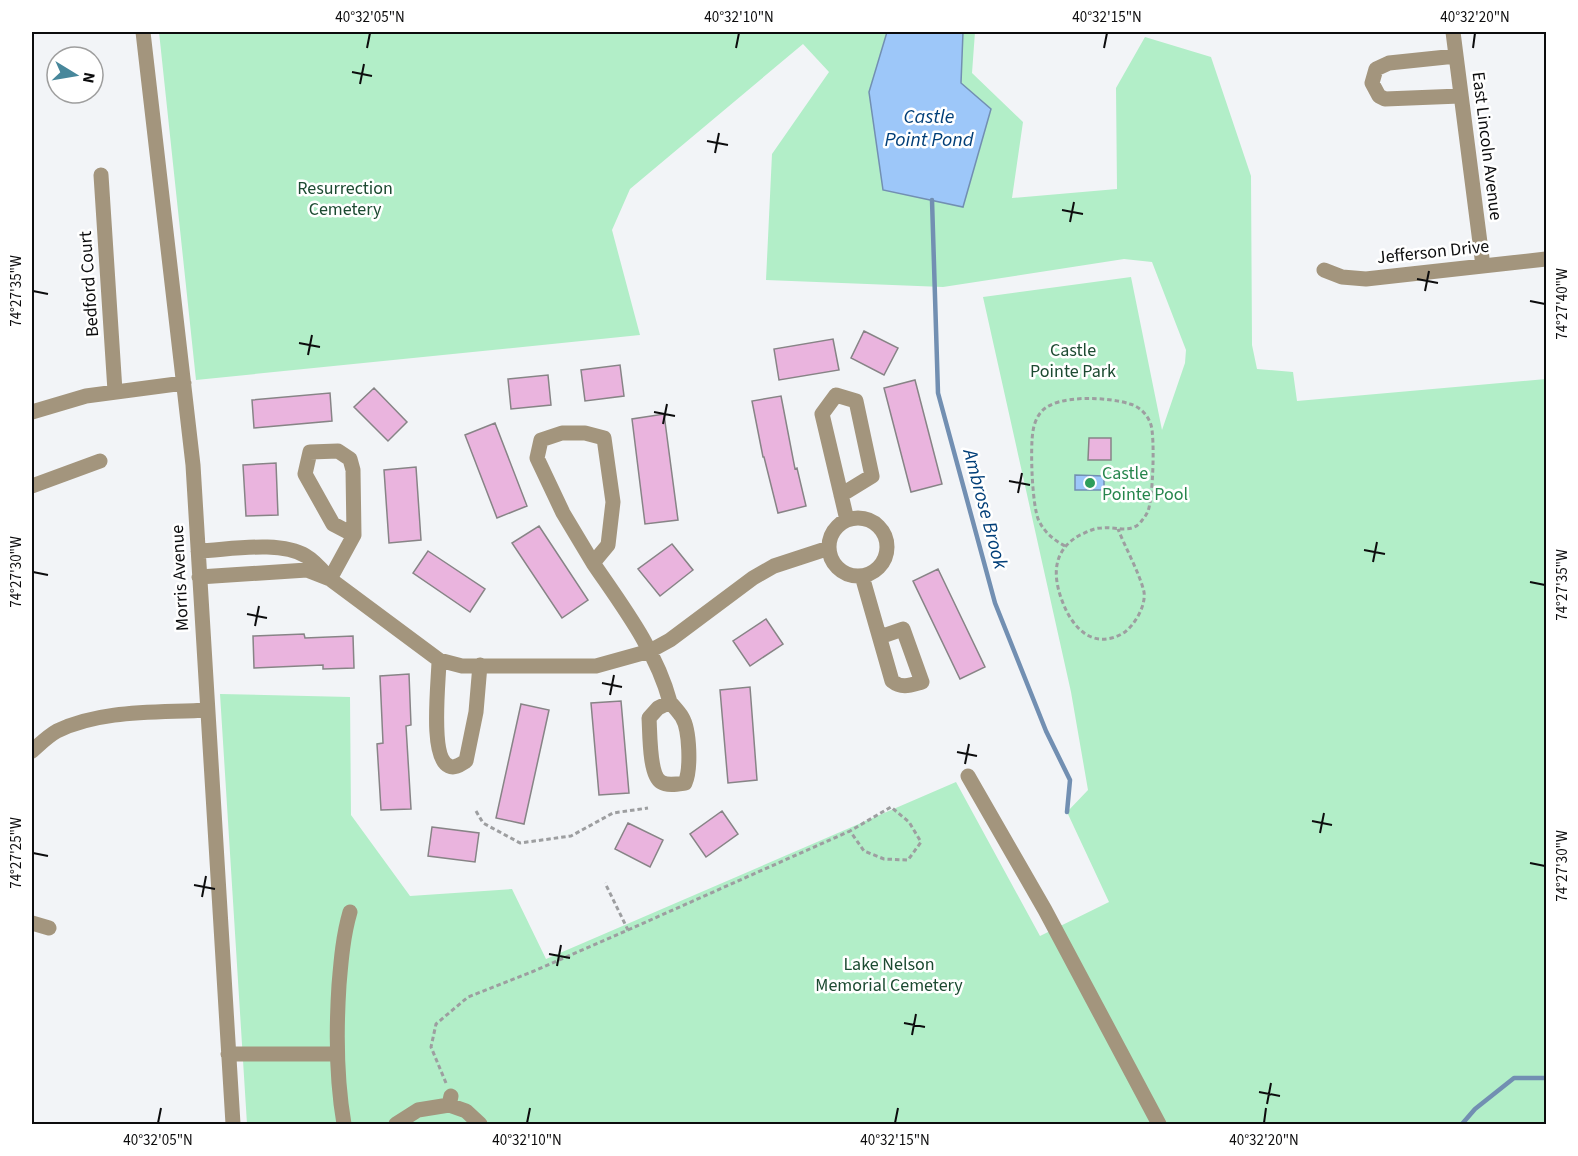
<svg xmlns="http://www.w3.org/2000/svg" width="1578" height="1156" viewBox="0 0 1578 1156" font-family="'Source Sans 3',sans-serif">
<style>
.green{fill:#b2eec8}
.water{fill:#9dc7f9;stroke:#728fb2;stroke-width:1.5}
.lines{fill:none;stroke-linecap:round;stroke-linejoin:round}
.stream{stroke:#728fb2;stroke-width:4.5}
.building{fill:#eab4de;stroke:#878486;stroke-width:1.5}
.path{stroke:#9d9ea0;stroke-width:3;stroke-dasharray:4.5 3;stroke-linecap:butt}
.minor{stroke:#a3957d;stroke-width:15}
.ticks{fill:none;stroke:#0c0c0d;stroke-width:2}
.leisure-dot{fill:#2e9e5b;stroke:#fff;stroke-width:2}
.labels{text-anchor:middle;dominant-baseline:central;stroke-width:5;stroke-linejoin:round;paint-order:stroke}
.street-label{font-size:18px;fill:#0c0c0d;stroke:#fff}
.park-label{font-size:18px;fill:#1c4a31;stroke:#fff}
.leisure-label{font-size:18px;fill:#27864d;stroke:#fff;text-anchor:start}
.water-label{font-size:20px;font-style:italic;fill:#003e78;stroke:#fff}
.neatline{fill:none;stroke:#0c0c0d;stroke-width:2}
.ticks-label{font-size:15px;text-anchor:middle;fill:#0c0c0d}
</style>
<rect width="100%" height="100%" fill="#f2f4f7"/>
<path class="green" d="M159,32H975L972,73L1023,122L1012,198L1117,189L1116,88L1145,37L1211,57L1251,176L1252,345L1257,369L1293,372L1297,401L1546,379V1124H247L220,694L350,697L351,815L410,896L512,889L546,959L956,782L1040,936L1109,902L1067,812L1088,790L1071,692L983,297L1131,277L1162,430L1185,363L1186,350L1152,262L1124,259L943,287L766,280L772,154L829,72L803,44L630,189L612,230L640,335L196,380Z"/>
<path class="water" d="M887,32H963L961,83L991,109L963,207L883,190L869,92Z
M1075,475L1104,476V490H1075Z"/>
<g class="lines">
<path class="stream" d="M932,200L938,393L995,603L1046,731L1070,780L1067,812
M1462,1124L1475,1109L1514,1078H1546"/>
</g>
<path class="building" d="M864,331L898,348L884,375L851,358Z
M833,339L839,370L779,380L774,349Z
M620,365L624,396L585,401L581,370Z
M548,375L551,405L511,409L508,379Z
M915,380L942,484L911,492L884,388Z
M374,388L407,422L388,441L354,407Z
M330,393L332,421L254,428L252,400Z
M781,396L795,469L797,468L806,506L778,513L764,457H763L752,401Z
M664,414L678,520L645,524L632,419Z
M495,423L527,506L497,518L465,435Z
M1089,438H1111V460H1088Z
M276,463L278,515L246,516L243,465Z
M416,467L421,540L389,543L384,470Z
M539,526L588,600L562,618L512,543Z
M672,544L693,570L660,596L638,569Z
M428,551L485,589L470,612L413,573Z
M938,569L985,667L960,679L913,581Z
M766,619L783,644L750,666L733,641Z
M304,634L305,638L353,636L354,668L323,669V665L254,668L253,636Z
M409,674L411,725L406,726L411,809L381,810L377,744L383,743L380,676Z
M750,687L757,780L728,783L720,690Z
M621,701L629,793L599,795L591,703Z
M521,704L549,710L524,824L496,818Z
M722,811L738,834L706,857L690,834Z
M628,823L663,840L650,867L615,849Z
M432,827L479,833L475,862L428,856Z"/>
<g class="lines">
<path class="path" d="M1065,546C1054,540 1045,533 1039,521C1032,507 1030,448 1033,431C1034,424 1037,416 1042,411C1058,394 1109,397 1130,404C1140,407 1148,415 1151,425C1155,439 1153,498 1148,511C1146,516 1143,519 1140,523C1129,534 1115,526 1101,528C1094,528 1087,532 1080,535C1049,552 1053,582 1066,610C1072,622 1081,634 1094,638C1105,641 1116,638 1125,632C1135,624 1146,606 1144,592C1140,574 1125,547 1118,529
M476,811L483,823L520,843L571,836L613,813L648,808
M628,930L850,831L864,851L884,859L908,860L921,842L909,822L891,807L850,831
M446,1083L431,1047L436,1024L468,997L534,971L628,930L605,883"/>
<path class="minor" d="M143,32L193,465L233,1124
M1453,32L1483,266
M1456,56L1389,63L1376,69L1372,83L1379,96L1385,99L1460,96
M101,175L115,391
M1324,270L1342,277L1366,279L1546,259
M32,412L86,396L184,383
M562,433H585L604,438L613,502L608,545L593,563L563,513L537,458L541,440Z
M338,451L350,459L353,470L354,535L333,524L305,474L310,452Z
M32,486L100,461
M841,495L872,476L856,401L836,395L822,414L847,520
M829 547a29 29 0 1 1 58 0a29 29 0 1 1-58 0Z
M354,535L330,579L439,660L462,666H596L650,651L670,640L753,578L774,566L829,548
M198,551C229,550 279,540 306,556C315,561 323,571 330,579L307,570L199,577
M593,563C623,607 656,650 670,702
M862,576L892,681C902,689 911,685 922,682L903,629L880,637
M439,660C439,680 429,758 449,766C455,769 461,764 466,761L476,712L480,665
M670,702C674,707 679,712 682,717C690,730 691,770 685,783C678,784 667,786 661,782C649,775 650,731 649,718L658,708Z
M32,751C40,744 48,736 57,731C102,709 159,713 207,710
M968,776L1045,910L1159,1124
M32,923L49,928
M228,1054H336
M449,1105L466,1111L480,1124
M344,1124C336,1078 336,1032 339,985C341,961 343,936 350,912
M396,1124L418,1110L449,1105L451,1096"/>
</g>
<path class="ticks" d="M367,48L370,33M736,48L739,33M1104,48L1107,33M1473,48L1475,33M352,72L372,76M360,84L364,64M707,141L728,145M715,153L719,133M1062,210L1083,214M1070,222L1074,202M1417,279L1438,283M33,291L48,294M1425,291L1429,271M1530,301L1545,304M299,343L320,347M308,355L312,335M654,412L675,416M663,424L667,404M1009,481L1030,485M1018,493L1022,473M1364,550L1385,554M1373,562L1377,542M33,572L48,575M1530,582L1545,585M247,614L267,618M255,626L259,606M602,683L622,687M610,695L614,675M957,752L977,756M965,764L969,744M1312,821L1332,825M1320,833L1324,813M33,853L48,856M1530,863L1545,866M194,885L215,889M202,897L206,876M549,954L570,958M557,966L561,945M904,1023L925,1027M912,1035L916,1014M1259,1092L1280,1096M1267,1104L1271,1083M158,1123L161,1108M527,1123L530,1108M895,1123L898,1108M1264,1123L1266,1108"/>
<circle class="leisure-dot" cx="1090" cy="483" r="6"/>
<g class="labels">
<g class="street-label">
<text transform="translate(1487 146) rotate(83)">East Lincoln Avenue</text>
<text transform="translate(1433 252) rotate(-6)">Jefferson Drive</text>
<text transform="translate(89 284) rotate(-94)">Bedford Court</text>
<text transform="translate(180 578) rotate(-93)">Morris Avenue</text>
</g>
<g class="park-label">
<text x="345" y="188">Resurrection<tspan x="345" dy="21">Cemetery</tspan></text>
<text x="1073" y="350">Castle<tspan x="1073" dy="21">Pointe Park</tspan></text>
<text x="889" y="964">Lake Nelson<tspan x="889" dy="21">Memorial Cemetery</tspan></text>
</g>
<g class="leisure-label">
<text x="1102" y="473">Castle<tspan x="1102" dy="21">Pointe Pool</tspan></text>
</g>
<g class="water-label">
<text x="929" y="117">Castle<tspan x="929" dy="23">Point Pond</tspan></text>
<text transform="translate(985 509) rotate(75)">Ambrose Brook</text>
</g>
</g>
<rect width="1578" height="1156" fill="none" stroke="#ffffff" stroke-width="66"/>
<g transform="translate(75 75) rotate(101)"><circle r="28" fill="#ffffff" stroke="#9e9e9e" stroke-width="1.5"/>
<path d="M0-4.5L10 22L0 15L-10 22Z" fill="#47879b"/>
<text y="-9" font-size="16" font-weight="bold" text-anchor="middle" fill="#0c0c0d">N</text>
</g>
<rect x="33" y="33" width="1512" height="1090" class="neatline"/>
<g class="ticks-label">
<text x="370" y="22">40°32'05"N</text>
<text x="739" y="22">40°32'10"N</text>
<text x="1107" y="22">40°32'15"N</text>
<text x="1475" y="22">40°32'20"N</text>
<text transform="translate(16 291) rotate(-90)" y="5">74°27'35"W</text>
<text transform="translate(1562 304) rotate(-90)" y="5">74°27'40"W</text>
<text transform="translate(16 572) rotate(-90)" y="5">74°27'30"W</text>
<text transform="translate(1562 585) rotate(-90)" y="5">74°27'35"W</text>
<text transform="translate(16 853) rotate(-90)" y="5">74°27'25"W</text>
<text transform="translate(1562 866) rotate(-90)" y="5">74°27'30"W</text>
<text x="158" y="1145">40°32'05"N</text>
<text x="527" y="1145">40°32'10"N</text>
<text x="895" y="1145">40°32'15"N</text>
<text x="1264" y="1145">40°32'20"N</text>
</g>
</svg>
